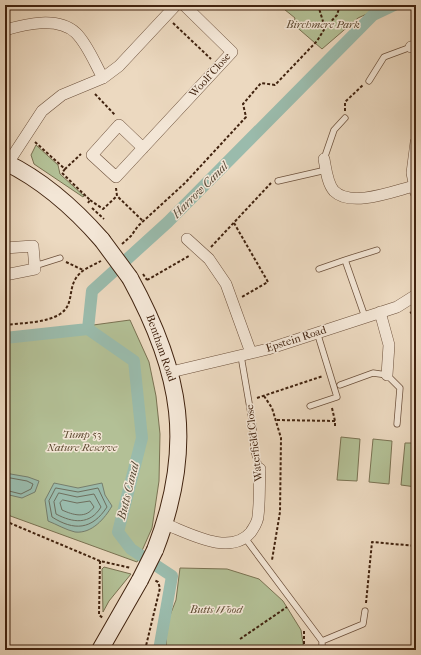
<svg xmlns="http://www.w3.org/2000/svg" width="421" height="655" viewBox="0 0 421 655" font-family="'IM FELL French Canon',serif">
<style>
.green{fill:#b3c096;stroke:#7a7252}
.water{fill:#9abbac;stroke:#767e6d}
.lines{fill:none;stroke-linecap:round;stroke-linejoin:round}
.shore{stroke:#6e6f5e;stroke-width:1}
.canal{stroke:#9abbac;stroke-width:12}
.lane-casing{stroke:#6c503b;stroke-width:7}
.street-casing{stroke:#6c503b;stroke-width:12}
.secondary-casing{stroke:#41230f;stroke-width:18}
.path{stroke:#41230f;stroke-width:2;stroke-dasharray:3 2;stroke-linecap:butt}
.lane{stroke:#f3e6d6;stroke-width:5.5}
.street{stroke:#f3e6d6;stroke-width:11}
.secondary{stroke:#f3e6d6;stroke-width:16}
.secondary-bridge-casing{stroke:#41230f;stroke-width:18;stroke-linecap:butt}
.path-bridge{stroke:#41230f;stroke-width:2;stroke-dasharray:3 2;stroke-linecap:butt}
.secondary-bridge{stroke:#f3e6d6;stroke-width:16}
.labels{text-anchor:middle;dominant-baseline:central;stroke-width:3;stroke-linejoin:round;paint-order:stroke}
.park-label{font-size:11px;font-style:italic;fill:#5e4a31;stroke:#f3e6d6}
.street-label{font-size:11px;fill:#41230f;stroke:#f3e6d6}
.water-label{font-size:12px;font-style:italic;fill:#574936;stroke:#f3e6d6}
</style>
<rect width="100%" height="100%" fill="#ecd9c0"/>
<filter id="stains"><feTurbulence type="fractalNoise" baseFrequency=".005" numOctaves="4"/><feColorMatrix values="0 0 0 0 .2 0 0 0 0 .09 0 0 0 0 .02 0 0 0 .5 -.17"/></filter>
<radialGradient id="worn" r=".72"><stop offset=".6" stop-color="#630" stop-opacity="0"/><stop offset="1" stop-color="#630" stop-opacity=".3"/></radialGradient>
<path class="green" d="M279,5H386L358,18L322,49L293,24L295,18Z
M36,145L58,165L60,174L84,196L83,197L34,164L31,155Z
M130,320L149,362L156,396L160,434L159,481L152,528L137,562L5,514V337Z
M341,437L360,439L357,481L337,480Z
M373,439L392,441L389,484L369,482Z
M405,443H416V487L401,485Z
M104,567L131,574L109,601L103,612L102,569Z
M180,568L227,569L259,579L283,601L301,630L304,650H166L167,623L176,600Z"/>
<path class="water" d="M5,473L28,477L39,481L35,492L22,498L5,494Z
M54,483L78,488L102,483L105,495L112,506C105,518 92,534 75,532C66,530 56,524 48,521L45,500Z"/>
<g class="lines">
<path class="shore" d="M5,477L27,481L33,484L31,489L21,494L5,490
M56,488L78,492L98,488L107,507C92,530 74,531 52,517L49,501Z
M59,493L77,497L94,494L101,507C90,525 73,523 56,514L54,502Z
M63,500L77,503L90,501L94,507C86,519 73,515 62,510L60,503Z"/>
<path class="canal" d="M88,329L92,291L168,222L373,15L394,5
M88,329L134,361L142,438L118,532L131,549L172,576L159,650
M5,338L88,329"/>
<defs>
<path id="lane" d="M369,81L384,57L411,47
M324,159L334,130L345,118
M278,181L326,170
M34,265L41,264L60,258
M319,269L345,260
M365,317L345,260L377,250
M241,356L253,426L254,451L260,469
M340,385L373,373L387,375L400,388L397,424
M310,406L337,397L317,332
M245,538L322,641V650
M322,641L363,624L365,611"/>
<path id="street" d="M5,30C26,24 58,16 76,33C88,45 95,64 103,78
M411,47L416,46
M143,148L119,125L92,155L116,177L232,52L184,5
M324,159C326,169 327,183 334,191C351,208 394,191 414,186
M8,163L42,111L62,95L103,78L119,66L176,5
M416,193L412,173L416,142
M187,239L209,259L226,284L251,353
M5,248L33,246L35,269L5,275
M380,312L389,345L387,375
M171,372L268,349L397,307L416,295
M165,524C189,533 230,557 251,532C254,527 258,522 258,516C260,501 259,485 260,469"/>
<path id="secondary" d="M5,162C42,180 75,209 102,240
M130,278C182,373 195,447 155,550
M100,650L140,580"/>
</defs>
<use href="#lane" class="lane-casing"/>
<use href="#street" class="street-casing"/>
<use href="#secondary" class="secondary-casing"/>
<path class="path" d="M173,23L211,59
M325,28L337,15L340,5
M95,94L115,115
M345,111V102L363,85
M35,142L65,169L81,154
M65,169L62,173L90,200L88,203
M116,188L117,196L143,221
M90,200L103,209L117,196
M92,208L104,219
M234,223L268,282L242,297
M122,244L131,236L138,226L185,183L246,117L243,104L261,83L275,85L317,41L325,28L318,5
M211,247L271,183
M66,262L83,270
M147,280L189,256
M410,313L416,310
M5,325C22,323 46,323 60,314C74,305 68,290 76,278C82,269 92,266 101,261
M264,396L272,408L281,438L280,512L272,560
M257,398L323,376
M332,408L335,421
M277,420L335,421V426
M5,521L100,561L131,568
M100,561L99,615L103,618
M366,603L372,542L416,546
M304,631V650
M240,639L287,607
M145,650L160,588L158,582L154,580"/>
<use href="#lane" class="lane"/>
<use href="#street" class="street"/>
<use href="#secondary" class="secondary"/>
<defs>
<path id="secondary-bridge" d="M102,240L130,278
M140,580L155,550"/>
</defs>
<use href="#secondary-bridge" class="secondary-bridge-casing"/>
<path class="path-bridge" d="M143,274L147,280"/>
<use href="#secondary-bridge" class="secondary-bridge"/>
</g>
<g class="labels">
<g class="park-label">
<text x="323" y="24">Birchmere Park</text>
<text x="82" y="434">Tump 53<tspan x="82" dy="13">Nature Reserve</tspan></text>
<text x="216" y="609">Butts Wood</text>
</g>
<g class="street-label">
<text transform="translate(210 75) rotate(-48)">Woolf Close</text>
<text transform="translate(296 339) rotate(-18)">Epstein Road</text>
<text transform="translate(161 348) rotate(71)">Bentham Road</text>
<text transform="translate(254 443) rotate(-97)">Waterfield Close</text>
</g>
<g class="water-label">
<text transform="translate(200 190) rotate(-45)">Harrow Canal</text>
<text transform="translate(128 491) rotate(-76)">Butts Canal</text>
</g>
</g>
<rect width="421" height="655" fill="none" stroke="#ecd9c0" stroke-width="20"/>
<rect x="6" y="6" width="409" height="643" fill="none" stroke="#41230f" stroke-width="2"/>
<rect x="10" y="10" width="401" height="635" fill="none" stroke="#41230f"/>
<rect width="100%" height="100%" filter="url(#stains)"/>
<rect width="100%" height="100%" fill="url(#worn)"/>
</svg>
